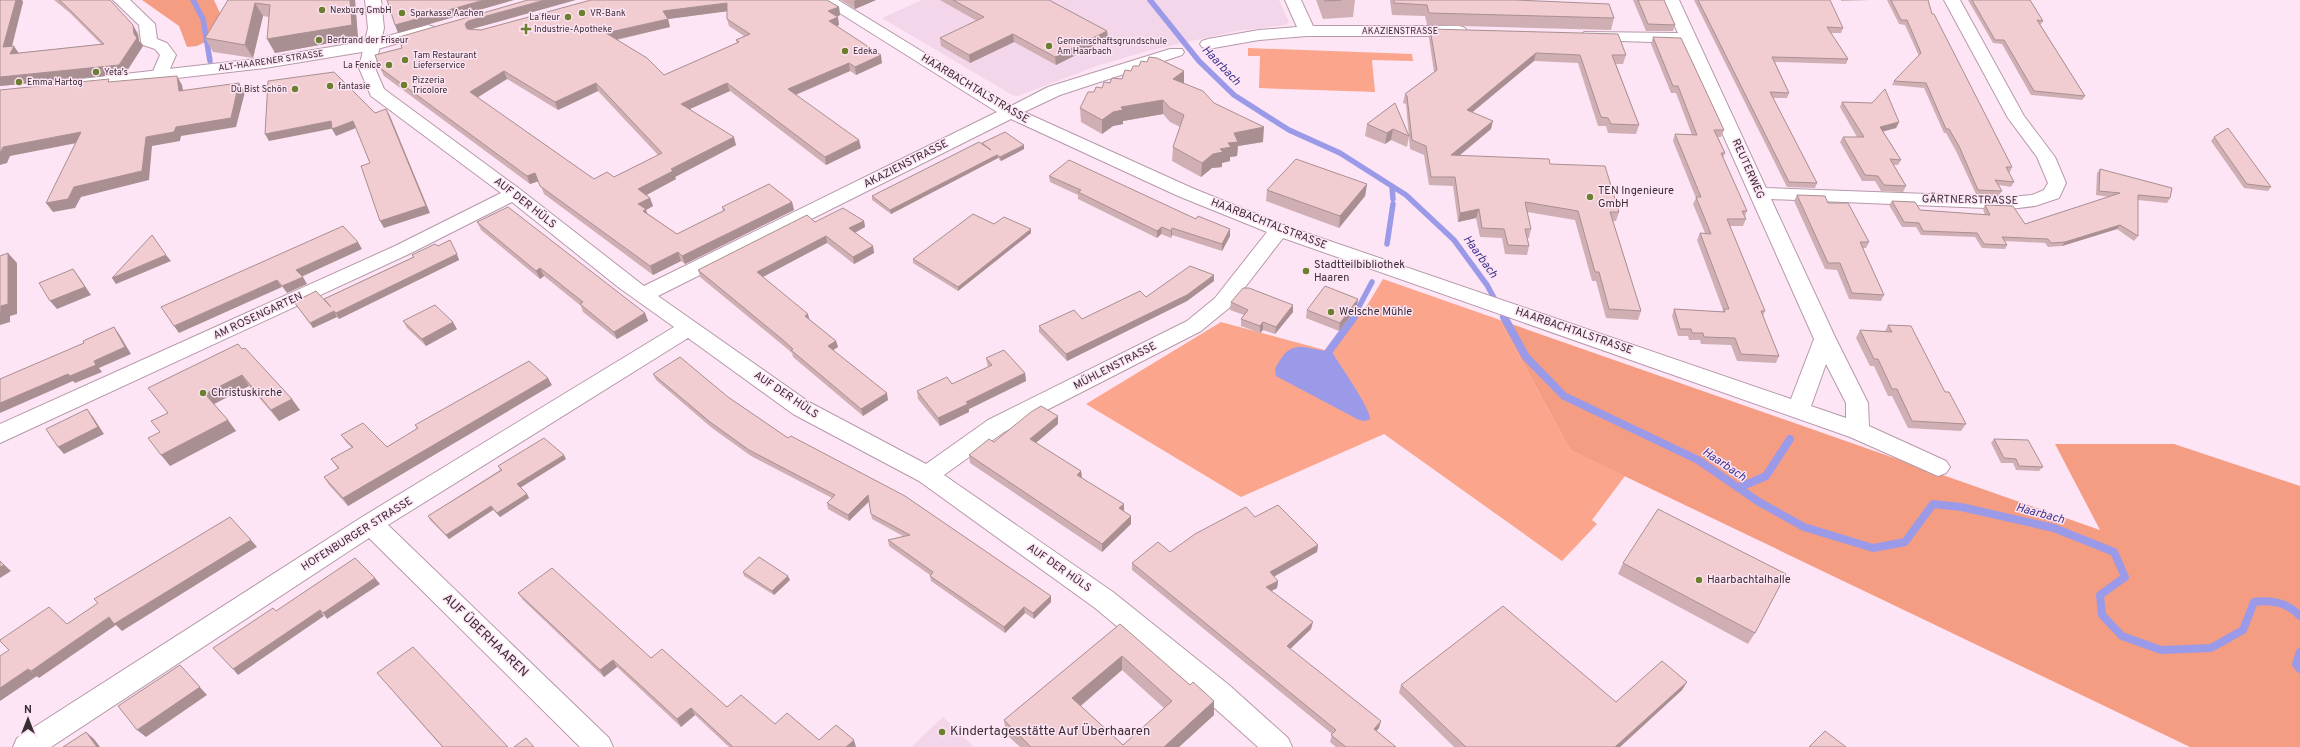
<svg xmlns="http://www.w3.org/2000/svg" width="2300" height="747" viewBox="0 0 2300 747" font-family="Overpass,sans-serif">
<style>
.built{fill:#f3d6e9}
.green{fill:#fba58c}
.forest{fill:#f59d83}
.water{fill:#9b9ae8}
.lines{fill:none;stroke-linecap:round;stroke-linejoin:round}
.stream-far1{stroke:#9b9ae8;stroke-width:5.5}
.stream{stroke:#9b9ae8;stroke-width:8}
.minor-casing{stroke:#b699ab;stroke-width:2}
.major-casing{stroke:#b699ab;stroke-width:2}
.minor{fill:#fff;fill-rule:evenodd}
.major{fill:#fff;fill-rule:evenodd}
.wall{fill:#cfafb4;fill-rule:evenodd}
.shaded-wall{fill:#a98f92}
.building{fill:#f1ccd1;stroke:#a98f92;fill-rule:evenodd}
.poi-dot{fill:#6b7f2f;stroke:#fee5f5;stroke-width:1.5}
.labels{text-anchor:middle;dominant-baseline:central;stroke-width:3;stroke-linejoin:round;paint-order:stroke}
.far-poi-label{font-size:9px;fill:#392d35;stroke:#fee5f5;text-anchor:start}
.far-street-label{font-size:9px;fill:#392d35;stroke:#fee5f5}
.street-label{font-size:11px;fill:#392d35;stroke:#fee5f5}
.poi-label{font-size:11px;fill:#392d35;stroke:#fee5f5;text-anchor:start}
.water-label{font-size:12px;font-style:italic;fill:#41368f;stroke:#fee5f5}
.near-street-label{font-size:13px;fill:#392d35;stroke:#fee5f5}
.near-poi-label{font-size:13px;fill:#392d35;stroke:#fee5f5;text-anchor:start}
</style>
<rect width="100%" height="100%" fill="#fee5f5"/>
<path class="built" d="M922,0H1279L1289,22L1286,25L1237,31L1147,51L1097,66L1018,96L1012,95L882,18Z
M943,717L974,747H911Z"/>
<path class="green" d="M1248,48L1412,54L1413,61L1372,60L1375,92L1259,88L1260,56H1248Z
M1383,279L1500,320L1570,450L1625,476L1592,520L1597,524L1562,561L1384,434L1241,497L1086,404L1221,322L1332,352L1368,304Z"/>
<path class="forest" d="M142,0H214L228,31L197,46L187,47L179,26Z
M1500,320L2100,530L2055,444H2174L2300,486V747H2190L1570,450Z"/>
<path class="water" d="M1303,347L1332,352C1339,364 1371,409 1370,419L1365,421L1359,420L1276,376L1275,369C1282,356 1287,346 1303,347Z"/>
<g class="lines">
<path class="stream-far1" d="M193,0L203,19L210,61
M1150,0L1199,61L1234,95L1289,130L1340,153L1406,195L1454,240L1487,285L1505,318
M1392,186L1393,199
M1387,244L1393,204
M1353,318L1372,282"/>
<path class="stream" d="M1504,317L1526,357L1564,396L1698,460L1759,502L1804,527L1873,548L1905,542L1933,504L1961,507L2054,528L2114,552L2125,577L2100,595L2102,615L2122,636L2161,650L2211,648L2243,630L2254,602C2272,600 2287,602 2300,616
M1329,351L1354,317
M1738,488L1766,476L1790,439
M2300,652L2296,664L2300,669"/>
<defs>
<path id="minor" d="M113,0H130L155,24L157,39L167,43L176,55L165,80H153L151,76L160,55L155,49L143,45L141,42L139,25Z
M365,0H381L384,28L375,68L384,89L521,190L644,286L997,112L819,0H838L1011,106L1048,87L1170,49H1182L1184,52L1182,55L1060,95L1024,112L1192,188L1286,226L1791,399L1814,339L1682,43L1590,40L1584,38L1582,35L1584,32L1678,33L1663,0H1679L1766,188L2010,197L2032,195L2044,190L2048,183L2037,157L2008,118L1944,0H1960L2024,116L2055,157L2066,183L2059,198L2035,206L2010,209L1771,199L1836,339L1868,403L1869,426L1946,461L1950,467L1946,473L1938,476L1850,437L1283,238L1229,308L1201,331L1004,432L944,475L1113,592L1229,685L1288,738L1292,747H1258L1209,703L1095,608L919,481L793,414L688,338L388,525L609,738L613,747H580L369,538L51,747H13L17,738L362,517L674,327L618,287L512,202L409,254L0,443V424L395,246L501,193L371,96L359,68L368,28ZM1011,119L1178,196L1267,232L1215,298L1187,321L988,420L926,464L809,402L658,296ZM1826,364L1846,403V418L1811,406Z
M1285,0H1301L1313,26H1459L1465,28L1467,31L1465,34L1459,36H1307L1259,40L1208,49L1202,47L1200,44L1202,41L1208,39L1259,30L1297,27Z"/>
<path id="major" d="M428,25L434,27L436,30L434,33L374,50L265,68L81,89L75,88L73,84L75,80L81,79L265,58L373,40Z"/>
</defs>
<use href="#minor" class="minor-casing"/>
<use href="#major" class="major-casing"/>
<use href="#minor" class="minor"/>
<use href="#major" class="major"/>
</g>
<path class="wall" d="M0,0H22L23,2L12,47L18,53L101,44L70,13L54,0H110L138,34L139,41L143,46L125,74L0,86Z
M228,0H355L358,38L275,53L269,17L263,16L253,58L213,52L205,38Z
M841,0H876L855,9Z
M940,0H1049L1107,31L1108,39L1056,65L1014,42L970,63L941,46L940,38L977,21Z
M1316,0H1355L1353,17L1323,19Z
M1390,0H1515L1614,18L1611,30L1427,25L1425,16L1392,15Z
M1633,0H1664L1675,25L1673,31H1646Z
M1694,0H1823L1843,28L1841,33H1831L1848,59L1846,64L1775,62L1789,93L1787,98H1773L1817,183L1815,188L1787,187Z
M1841,0H1871L1841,1Z
M1887,0H1928L1932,14L2012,167L2010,172H2009L2014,182L2011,187L1999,185L2002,191L1999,195L1976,194L1956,151L1946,133H1944L1924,88L1892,85L1894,81L1919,56L1905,25L1899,24Z
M1968,0H2030L2043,21L2041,24H2040L2085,96L2082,100L2031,95L2002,44L1993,43Z
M591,1L839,7L840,15L837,17L839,25L836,26L882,63L856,75L850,71L796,95L861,148L826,165L730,91L690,109L736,145L675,177L676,179L646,195L650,198L653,206L646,210L647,213L677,234L723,211L722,207L792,202L794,210L685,264L681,261L653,275L544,194L539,181L530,184L384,76L380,68L402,48L472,29H471L481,30ZM727,11V19L729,26L744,36L736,40L737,43L664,75L617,40L670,27L668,19ZM507,79L558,110L598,91L658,155L614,177L594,179L477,98Z
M1430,29L1626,55L1623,64H1616L1639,125L1636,134L1608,133L1606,126H1598L1578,63L1534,61L1473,112L1491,129L1459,156L1550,164L1619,212L1616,221H1613L1641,311L1638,320L1606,318L1596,281H1592L1575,220L1527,212L1531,229L1529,238H1527L1529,246L1527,255L1505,254L1502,238L1480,237L1476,218L1458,222L1453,186L1429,185L1424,155L1410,149L1406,104L1403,103L1405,94L1434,72L1429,38Z
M1653,37L1724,130L1721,137H1718L1725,153L1723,158L1747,211L1745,216L1746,219L1743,226H1730L1765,311L1763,316L1779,356L1776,363L1737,361L1731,345L1701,344L1700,340H1689L1688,336H1678L1672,316L1674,309L1722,312L1723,310L1697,240L1700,233H1705L1693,204L1696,198L1673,141L1675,134L1692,135L1676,93H1671L1651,44Z
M1131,71H1184V83L1214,103L1263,142L1238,146L1237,156L1230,157V161L1222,163V167L1212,168L1201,177L1172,161L1173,147L1180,127L1170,122L1163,114L1123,121V124L1113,126L1102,134L1081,122L1080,108L1094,92L1110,83L1122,79Z
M1842,102L1899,122L1896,128L1883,131L1901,160L1898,165H1894L1906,186L1903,192L1881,191L1875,181H1862L1840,142L1843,137H1857L1840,107Z
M1395,103L1409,136L1407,147L1391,140L1385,144L1365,136L1367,124Z
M2214,137L2271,187L2268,191L2244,188L2211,141Z
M982,144L1024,149L1001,161L998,158L891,214L872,200V196Z
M2100,169L2170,198L2167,203L2138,200V236L2134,241L2117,229L2062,246L2048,247L2045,243L2005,241L2007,245L2005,249L1982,248L1975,237L1921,235L1916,227H1902L1889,205L1892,201L1920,210L1985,215L1983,209L1985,205L2025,224L2109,197L2096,195L2097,173Z
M1049,176L1196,219L1230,229V236L1222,251L1172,235L1171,238L1161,234L1157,238L1078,199V195L1050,182Z
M1367,184L1365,196L1339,228L1266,201L1267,190Z
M1797,195L1828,203L1869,242L1866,248H1863L1884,295L1881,301L1849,299L1837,270L1825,269L1794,201Z
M864,221L865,227L855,233L873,246L874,253L854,264L827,243L762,277L809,319L836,341L838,347L833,350L888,400L863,416L793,357L792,353L785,347L700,277L698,270L815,222Z
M477,222L645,313L648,321L617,339L583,312L581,306L544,276L540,279L481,230Z
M994,224L1031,233L958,291L913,263V259Z
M450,240L459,260L339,319L337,317L313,328L294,302L327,303L324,299L413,257L412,255L438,246Z
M1214,281L1187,301L1067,361L1039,332V326L1082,319Z
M1231,302L1293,312L1275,334L1263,330L1260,333L1241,326V319L1244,315L1230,310Z
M1357,307L1339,331L1306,318L1307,310Z
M403,321L457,329L426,346L407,328Z
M1888,325L1945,392L1966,424L1961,431L1908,428L1892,396H1888L1874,366H1870L1856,338L1860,330L1885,331Z
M242,349L300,410L279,421L249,386L214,404L236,431L170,466L160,432L168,413Z
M986,358L1025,373L1026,381L969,409V412L940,426L918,399L917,391L952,384L988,367Z
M653,374L728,397L788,438L1051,596V602L1034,619L1025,613L1005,633L931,581L930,576V575L889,546L888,540L903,536L872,519L869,502L849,521L828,509L827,503L832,498L751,456L712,428L656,380Z
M552,385L348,506L329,485L324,477L338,469L331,459L352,448L346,442L341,435L387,447L417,429L415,425Z
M1058,424L1036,443L1081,471L1082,478L1124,504V511L1131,516V524L1102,552L970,463L969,455L994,442Z
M1994,439L2043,467L2039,471L2016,470L2013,463H2001L1991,443Z
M566,459L521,487L527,494L529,498L500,517L493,510L449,539L430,520L428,516L500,470L498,466Z
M1255,517L1318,545L1317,552L1274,577L1278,581L1277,588L1271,591L1311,629L1290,649L1379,728L1376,731L1396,747H1336L1330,742L1332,734L1132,570V563L1170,552Z
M1623,563L1755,633L1748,644L1618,574Z
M743,572L790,580L774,595L744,576Z
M518,593L651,658L727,707L819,740L856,747H729L695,715L681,727L617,667L604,677L523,600Z
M1120,624L1190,685L1214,715L1179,747H1020L1006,734L1004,720ZM1122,670L1164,708L1123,745L1081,706Z
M377,673L508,747H442Z
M1687,682L1682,690L1620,747H1454L1399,693L1401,685L1616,702Z"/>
<path class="shaded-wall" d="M16,0H22L23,2L10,53L14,46L20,55L16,62L3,47Z
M350,0H355L358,38L275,53L267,39Z
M484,0H514L398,33L395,25Z
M545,0H576L472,29L469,32L465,24L468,21Z
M856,0H876L855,9L854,1Z
M255,3L263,16L253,58L245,45Z
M727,3L729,11L668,19L670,27L609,41L606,33L663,11Z
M839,7L840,15L830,19L828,11Z
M838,17L839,25L830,29L829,21Z
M133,25L138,34L139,41L143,46L125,74L0,86V77L119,65L134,34Z
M1107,31L1108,39L1056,65L1055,57Z
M1013,34L1014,42L970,63L969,55Z
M1536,53L1534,61L1465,118L1467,110Z
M881,55L882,63L856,75L855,67Z
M849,63L850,71L790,97L788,89Z
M504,71L507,79L473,100L470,92Z
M1184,71V85L1173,79Z
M177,76L182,85L185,100L179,91Z
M239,83L245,92L236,127L181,136L180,141L152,146L149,180L81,197L75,208L53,212L46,203L74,187L146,137L176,127Z
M596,83L598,91L558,110L555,102Z
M727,83L730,91L683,112L681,104Z
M1163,100V114L1123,121V124L1113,126L1102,134V120L1113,112L1121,107Z
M386,109L390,116L430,213L384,228L380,221Z
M331,121L335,128L269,141L265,134Z
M353,121L356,128L336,136L332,129Z
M1493,121L1491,129L1449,164L1451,155Z
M1899,122L1896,128L1878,133L1880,127Z
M1264,127L1263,142L1238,146L1237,156L1230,157V161L1222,163V167L1212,168L1201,177L1202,163L1213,154L1228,143L1234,133Z
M1393,129L1391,140L1385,144L1387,133Z
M81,132L87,141L10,156L7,163L0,165V153L3,147Z
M734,137L736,145L675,177L676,179L641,198L638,189L671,169Z
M859,140L861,148L826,165L825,157Z
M1024,145V149L1001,161L1000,157Z
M997,155L998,158L891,214L890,210Z
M535,173L539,181L530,184L527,176Z
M1367,184L1365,196L1339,228L1340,216Z
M650,198L653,206L646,210L649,218L638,204Z
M792,202L794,210L685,264L682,256Z
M1479,209L1476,218L1458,222L1460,213Z
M864,221L865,227L850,235L849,228Z
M2120,225L2117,229L2062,246L2065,242Z
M1162,227L1161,234L1157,238V231Z
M1172,228V235L1171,238V231Z
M1031,229V233L958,291V287Z
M1230,229V236L1222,251V244Z
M826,236L827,243L759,279L757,272Z
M358,242L362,249L301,277L296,270Z
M873,246L874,253L854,264L853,257Z
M678,252L681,261L653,275L650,266Z
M8,253L17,263V314L10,316V322L0,325V312Z
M457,254L459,260L339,319L336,313Z
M166,255L171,261L116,284L112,278Z
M540,268L544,276L540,279L536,271Z
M73,269L79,277L91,295L57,309L50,301Z
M1214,275V281L1187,301L1067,361L1066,354Z
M303,277L307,284L287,293L282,286Z
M277,280L282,287L179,333L174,326Z
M1358,299L1357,307L1339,331L1340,323Z
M1293,305V312L1275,334L1276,327Z
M334,311L337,317L313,328L310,323Z
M645,313L648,321L617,339L614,332Z
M808,314L810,321L805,316Z
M453,322L457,329L426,346L422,339Z
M1263,322V330L1260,333V326Z
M114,327L119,334L131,354L99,368L102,372L75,383L73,381L0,413V403L94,361Z
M836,341L838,347L830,352L828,346Z
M1025,373L1026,381L969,409V412L940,426L938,418L966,402Z
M242,375L249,386L214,404L205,394Z
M548,378L552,385L348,506L343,498Z
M887,393L888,400L863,416L861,409Z
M292,399L300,410L279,421L271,410Z
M87,409L93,417L104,434L64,454L58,447Z
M1058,416V424L1031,447L1030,439Z
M228,420L236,431L170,466L161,455Z
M564,455L566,459L520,488L517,484Z
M1081,471L1082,479L1077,475Z
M527,494L529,498L500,517L497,513Z
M868,495L869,501L849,521L848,515Z
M1124,504V512L1119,508Z
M491,506L493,510L449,539L446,535Z
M1131,516V524L1102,552V544Z
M251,540L257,547L122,631L116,625L39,678L31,671L109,617Z
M1318,545L1317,552L1269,579L1270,572Z
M0,561L11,571L0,578Z
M788,576L790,580L774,595L772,591Z
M375,578L380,584L327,619L323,613Z
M1278,581L1277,588L1266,594V587Z
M1051,596V602L1034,619L1033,613Z
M1024,607L1025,613L1005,633L1004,627Z
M320,610L324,616L238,675L233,669Z
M1313,622L1311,629L1286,653L1287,646Z
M1122,656V670L1073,712L1072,698Z
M613,660L617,667L604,677L600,670Z
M180,665L207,695L146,737L137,730Z
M28,669L37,676L0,701V688Z
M1687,682L1682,690L1620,747H1615Z
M1214,701V715L1179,747H1164Z
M691,708L695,715L681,727L677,719Z
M1381,721L1379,728L1372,736L1374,729Z
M86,732L94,739L100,747H97Z
M854,740L856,747H846Z"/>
<path class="building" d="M0,0H16L3,47L14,46L10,54L104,44L65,5L59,0H110L133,25L134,34L137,38L119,65L0,77Z
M228,0H350L352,25L267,39L270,5L255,3L245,45L205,38Z
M387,0H484L395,25Z
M528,0H545L468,21L465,24L467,29L481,30L591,0H827L839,7L828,11L838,17L829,21L881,55L855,67L849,63L788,89L859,140L825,157L727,83L681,104L734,137L671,169L673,171L638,189L650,198L638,204L646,209L643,211L677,234L725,210L722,207L769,184L792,202L682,256L678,252L650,266L540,186L535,173L527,176L380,68L375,55L402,48L399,37ZM727,3V19L750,34L736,40L739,42L664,75L647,58L606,33L668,19L663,11ZM504,71L555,102L596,83L662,153L614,177L607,172L594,179L470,92Z
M953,0H1049L1107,31L1055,57L1013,34L969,55L940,38L984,17Z
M1325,0H1341L1325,1Z
M1394,0H1515L1609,4L1614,18L1429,13L1427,5L1394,3Z
M1638,0H1664L1675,25L1648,24Z
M1698,0H1830L1843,28L1827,27L1848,59L1772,57L1789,93L1770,92L1817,183L1789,182Z
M1891,0H1928L1932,14H1934L2012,167H2006L2014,182L1995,180L2002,191L1978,190L1959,146L1949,129H1946L1926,83L1894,81L1921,53L1907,20H1901Z
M1972,0H2030L2043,21L2037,20L2085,96L2034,91L2004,40H1995Z
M1430,29L1618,34L1626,55H1612L1639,125L1611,124L1608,118L1601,117L1580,55L1536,53L1467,110L1493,121L1451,155L1549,159L1550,164L1605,166L1619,212H1610L1641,311L1609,309L1599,272H1595L1578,211L1525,202L1531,229H1525L1529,246L1508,245L1504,229L1482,228L1479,209L1460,213L1455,177H1431L1426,146L1412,140L1407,96L1405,94L1437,70Z
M1653,37L1681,38L1724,130H1714L1725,153H1721L1747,211H1742L1746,219H1727L1765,311H1761L1779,356L1741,354L1735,338L1704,337L1703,333H1692L1691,329H1680L1674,309L1725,312L1724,309H1729L1700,233L1711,234L1696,197H1701L1675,134L1697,135L1678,86H1673Z
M1149,57L1157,58L1184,71L1173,79L1203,91L1214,103L1264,127L1234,133L1238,142L1228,143L1231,147L1220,149L1223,152L1213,154L1202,163L1173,147L1184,115L1170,108L1163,100L1121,107L1123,110L1113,112L1102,120L1080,108L1088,92H1094L1096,87L1102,88L1104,82L1110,83L1112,78L1122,79L1125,70L1131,71L1133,66H1139L1141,61L1147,62Z
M334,72L375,113L386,109L426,206L380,221L361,166L370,163L353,121L332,129L331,121L265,134L268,81Z
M177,76L179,91L239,83L231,118L176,127L174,132L146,137L142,171L74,187L68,199L46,203L81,132L3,147L0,153V90L109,79L108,82Z
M1885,89L1899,122L1880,127L1901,160L1890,159L1906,186L1884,185L1878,176L1865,175L1843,137H1864L1842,102L1872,103Z
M1395,103L1409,136L1393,129L1387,133L1367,124Z
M2228,128L2271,187L2247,184L2214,137Z
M1005,132L1024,145L1000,157L997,155L890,210L872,196L979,142L991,150L982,143Z
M1296,159L1367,184L1340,216L1267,190Z
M1069,160L1196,219L1198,216L1230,229L1222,244L1172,228L1171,231L1162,227L1157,231L1078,192L1081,190L1049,176Z
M2100,169L2172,188L2170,198L2138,195V236L2120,225L2065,242L2051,243L2048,239L2002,237L2007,245L1984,244L1977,233L1923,231L1919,223L1904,222L1892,201L1915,202L1920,210L1990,215L1985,205L2013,206L2025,224L2120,193L2099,191Z
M1797,195L1825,196L1828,203H1848L1869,242H1860L1884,295L1852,293L1840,263H1828Z
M508,207L645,313L614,332L580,304L583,302L540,268L536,271L477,222Z
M843,208L864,221L849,228L873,246L853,257L826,236L757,272L808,314L805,316L836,341L828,346L887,393L861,409L791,350L793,349L783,340L698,270L807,215L815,222Z
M973,214L994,224L1004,217L1031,229L958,287L913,259Z
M343,226L358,242L296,270L303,277L282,286L277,280L174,326L161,307Z
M152,235L166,255L112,278Z
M450,240L457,254L336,313L334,311L310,323L294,302L316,291L331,307L324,299L414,257L412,255L435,244L438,246Z
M8,253V304L1,306V312H0V256Z
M1190,266L1214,275L1187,295L1066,354L1039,326L1074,310L1082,319L1140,291L1146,297Z
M73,269L85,287L50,301L39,283Z
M1325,286L1358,299L1340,323L1307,310Z
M1243,288H1249L1293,305L1276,327L1263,322L1260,326L1241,319L1248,310L1231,302Z
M435,305L453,322L422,339L403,321Z
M1888,325L1911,326L1945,392H1949L1966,424L1912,421L1897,389H1892L1878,359H1874L1860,330L1892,332Z
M114,327L125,347L94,361L96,365L70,376L68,374L0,403V379L84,343L83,341Z
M238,344L242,349L245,348L292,399L271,410L242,375L205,394L228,420L161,455L148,438L160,432L151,421L168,413L148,388Z
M1004,350L1025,373L966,402L968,404L938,418L917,391L947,377L952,384L992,365L986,358Z
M680,357L728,397L788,438L791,436L905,496L1051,596L1033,613L1024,607L1004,627L930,576L933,572L888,540L910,535L871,514L868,495L848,515L827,503L835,495L749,450L710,422L653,374Z
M529,361L548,378L343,498L324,477L339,468L331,459L353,447L341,435L363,423L387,447L418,428L415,425Z
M1041,406L1058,416L1030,439L1081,471L1077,475L1124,504L1119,508L1131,516L1102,544L969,455L989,439L994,442L1031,412Z
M87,409L98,427L58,447L46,429Z
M544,438L564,455L517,484L527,494L497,513L491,506L446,535L428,516L502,470L498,466Z
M1994,439L2028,440L2043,467L2019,466L2016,459L2004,458Z
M1278,505L1318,545L1270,572L1278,581L1266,587L1313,622L1287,646L1381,721L1374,729L1396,747H1346L1331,735L1336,730L1132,563L1158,542L1170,552L1195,534L1246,507L1255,517Z
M1658,509L1786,574L1755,633L1623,563Z
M230,517L251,540L114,624L109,617L31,671L28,669L0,688V656L9,650L0,641V640L49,607L67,624L98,603L94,599Z
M759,557L788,576L772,591L743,572Z
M355,558L375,578L323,613L320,610L233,669L213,648L273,608L276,611Z
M0,561L4,565L0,567Z
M552,568L651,658L662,649L727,707L741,695L775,724L787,713L819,740L836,725L854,740L846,747H733L691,708L677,719L613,660L600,670L518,593Z
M1503,606L1616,702L1662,661L1687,682L1615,747H1466L1401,685Z
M1120,624L1190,685L1193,682L1214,701L1164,747H1031L1004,720ZM1122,656L1172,701L1123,745L1072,698Z
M413,647L508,747H443L377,673Z
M180,665L200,687L137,730L118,706Z
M1825,731L1846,747H1809Z
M86,732L97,747H63Z
M526,738L534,747H514Z"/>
<g class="poi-dot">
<circle cx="322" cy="10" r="4"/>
<circle cx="402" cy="13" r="4"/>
<circle cx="582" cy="13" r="4"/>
<circle cx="568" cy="17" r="4"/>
<path d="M524 23h4v4h4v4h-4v4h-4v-4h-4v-4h4z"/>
<circle cx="319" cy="40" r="4"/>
<circle cx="1049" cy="46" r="4"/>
<circle cx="845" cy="51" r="4"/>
<circle cx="405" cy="60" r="4"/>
<circle cx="389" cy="65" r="4"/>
<circle cx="96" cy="72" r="4"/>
<circle cx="19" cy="82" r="4"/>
<circle cx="404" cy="85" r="4"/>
<circle cx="330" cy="86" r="4"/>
<circle cx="295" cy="89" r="4"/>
<circle cx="1590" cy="197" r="4"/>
<circle cx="1306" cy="271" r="4"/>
<circle cx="1331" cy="312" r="4"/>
<circle cx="203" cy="393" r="4"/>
<circle cx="1699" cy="580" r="4"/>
<circle cx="942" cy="732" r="4"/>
</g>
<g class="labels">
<g class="far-poi-label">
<text x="330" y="10">Nexburg GmbH</text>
<text x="410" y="13">Sparkasse Aachen</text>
<text x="590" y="13">VR-Bank</text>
<text x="560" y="17" text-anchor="end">La fleur</text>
<text x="534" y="29">Industrie-Apotheke</text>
<text x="327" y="40">Bertrand der Friseur</text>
<text x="1057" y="41">Gemeinschaftsgrundschule<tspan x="1057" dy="10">Am Haarbach</tspan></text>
<text x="853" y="51">Edeka</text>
<text x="413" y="55">Tam Restaurant<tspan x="413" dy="10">Lieferservice</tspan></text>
<text x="381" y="65" text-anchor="end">La Fenice</text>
<text x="104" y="72">Yeta's</text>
<text x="412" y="80">Pizzeria<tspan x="412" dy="10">Tricolore</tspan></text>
<text x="27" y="82">Emma Hartog</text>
<text x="338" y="86">fantasie</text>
<text x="287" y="89" text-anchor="end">Du Bist Schön</text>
</g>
<g class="far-street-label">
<text x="1400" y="31">AKAZIENSTRASSE</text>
<text transform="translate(271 61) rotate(-8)">ALT-HAARENER STRASSE</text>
</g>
<g class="street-label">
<text transform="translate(975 89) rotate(31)">HAARBACHTALSTRASSE</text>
<text transform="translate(906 164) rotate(-27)">AKAZIENSTRASSE</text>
<text transform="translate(1748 169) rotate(66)">REUTERWEG</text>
<text transform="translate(1970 200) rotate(1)">GÄRTNERSTRASSE</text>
<text transform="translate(525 203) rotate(38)">AUF DER HÜLS</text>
<text transform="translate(1269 224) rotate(21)">HAARBACHTALSTRASSE</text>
<text transform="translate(258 316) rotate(-25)">AM ROSENGARTEN</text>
<text transform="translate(1574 331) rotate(19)">HAARBACHTALSTRASSE</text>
<text transform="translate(1115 366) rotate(-27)">MÜHLENSTRASSE</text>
<text transform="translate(786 395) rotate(34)">AUF DER HÜLS</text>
<text transform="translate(357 534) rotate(-32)">HOFENBURGER STRASSE</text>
<text transform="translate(1059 568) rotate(35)">AUF DER HÜLS</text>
</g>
<g class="poi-label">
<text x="1598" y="191">TEN Ingenieure<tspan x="1598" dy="13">GmbH</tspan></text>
<text x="1314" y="265">Stadtteilbibliothek<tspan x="1314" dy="13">Haaren</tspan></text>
<text x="1339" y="312">Welsche Mühle</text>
<text x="211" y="393">Christuskirche</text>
<text x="1707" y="580">Haarbachtalhalle</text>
</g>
<g class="water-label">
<text transform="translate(1221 66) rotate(46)">Haarbach</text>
<text transform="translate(1480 257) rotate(54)">Haarbach</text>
<text transform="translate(1724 465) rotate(34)">Haarbach</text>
<text transform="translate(2040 514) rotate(15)">Haarbach</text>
</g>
<g class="near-street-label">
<text transform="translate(485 636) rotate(44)">AUF ÜBERHAAREN</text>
</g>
<g class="near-poi-label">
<text x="950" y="732">Kindertagesstätte Auf Überhaaren</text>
</g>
</g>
<g transform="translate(28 719)" stroke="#fee5f5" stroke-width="3" paint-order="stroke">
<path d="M0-3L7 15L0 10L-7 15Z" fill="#392d35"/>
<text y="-6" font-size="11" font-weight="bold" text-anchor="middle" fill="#392d35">N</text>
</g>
</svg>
